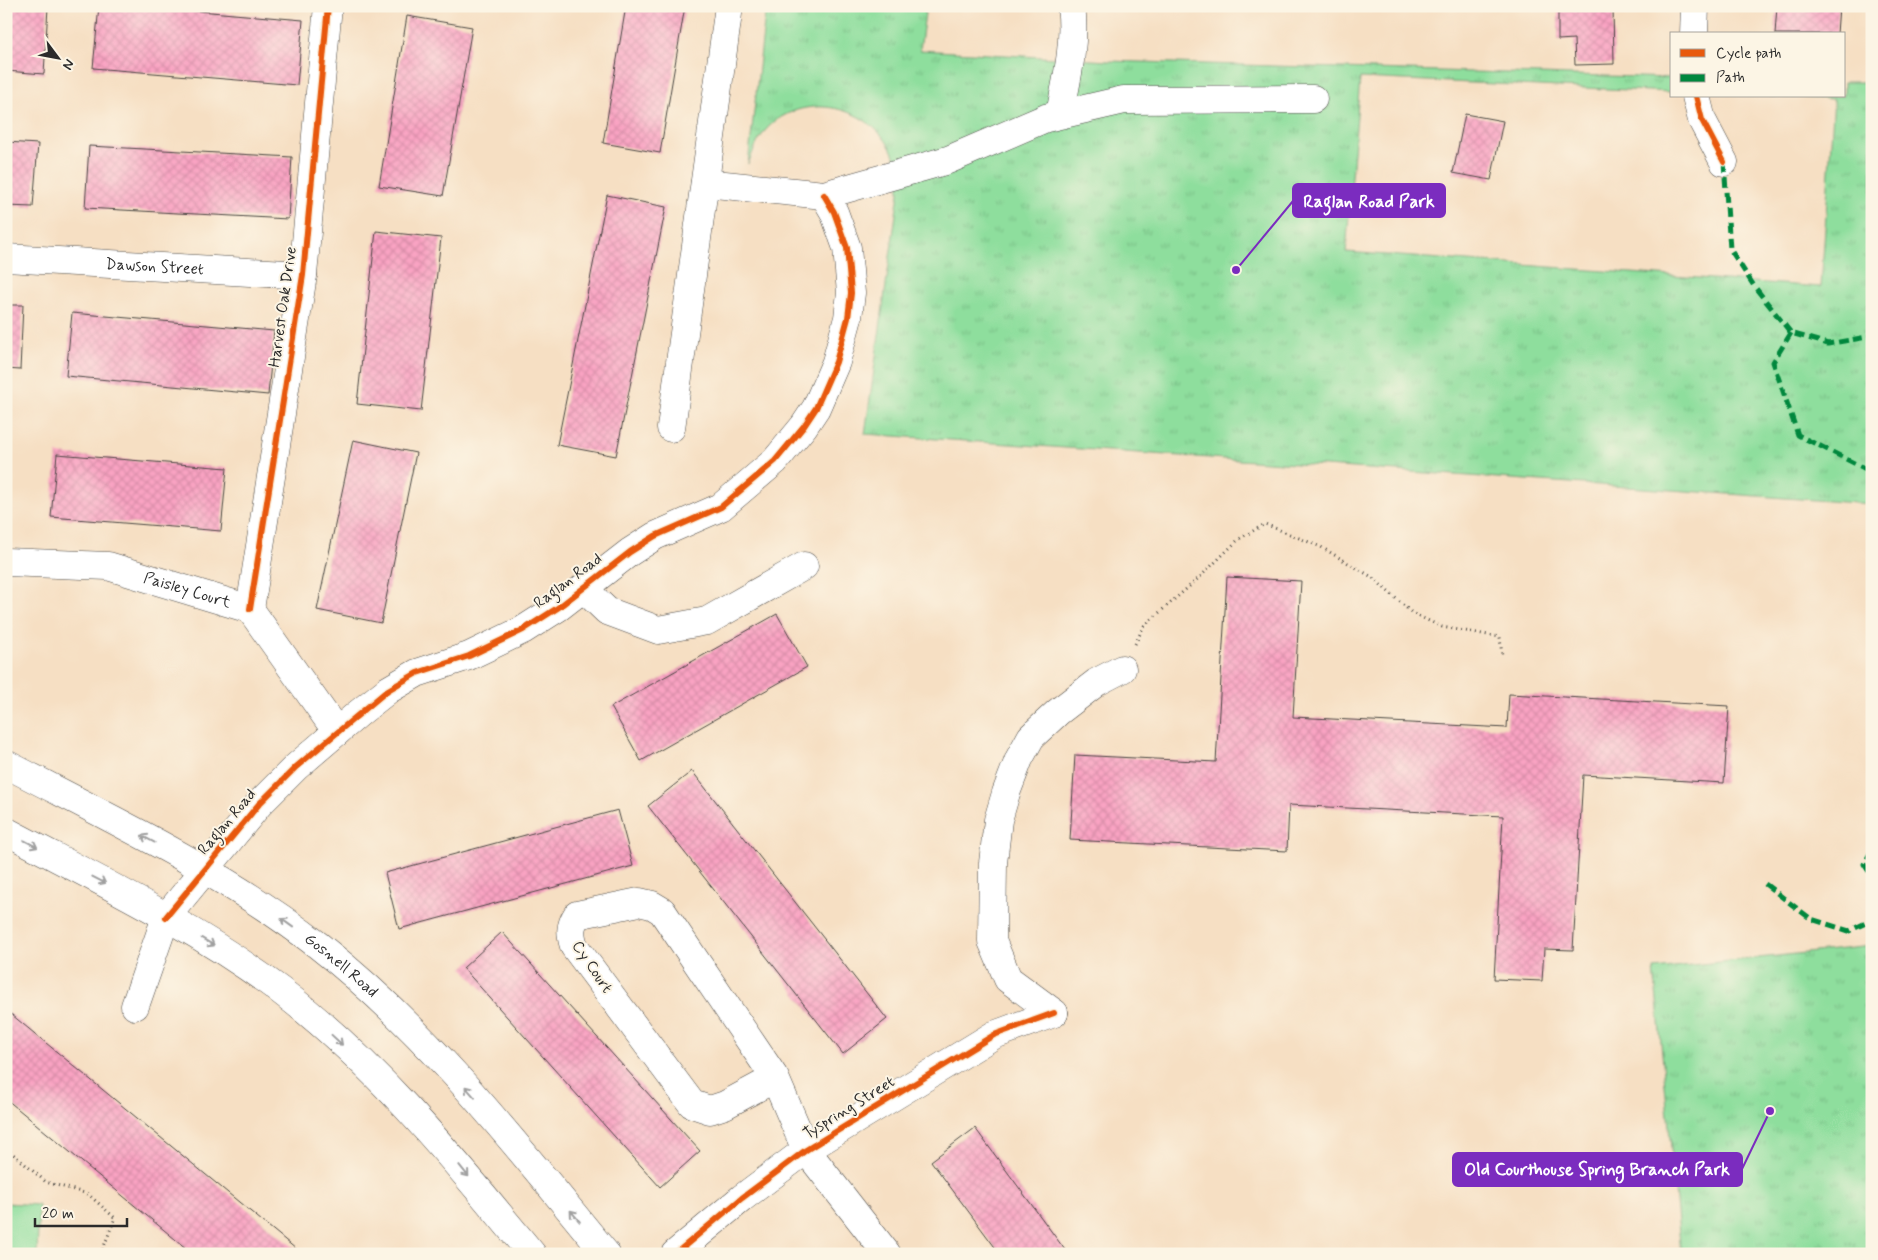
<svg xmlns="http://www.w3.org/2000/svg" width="1878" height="1260" viewBox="0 0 1878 1260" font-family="Mynerve,sans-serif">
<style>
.grass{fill:#8ede9d;stroke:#5c8464}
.park{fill:url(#park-tufts);stroke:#5c8464}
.building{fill:url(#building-cross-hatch)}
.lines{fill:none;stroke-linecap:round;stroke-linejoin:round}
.minor-casing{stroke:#494642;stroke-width:29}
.major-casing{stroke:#494642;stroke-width:29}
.path{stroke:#494642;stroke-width:3;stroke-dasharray:1 4;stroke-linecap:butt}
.minor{stroke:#fff;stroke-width:28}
.major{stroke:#fff;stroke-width:28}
.quiet{stroke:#00873e;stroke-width:5;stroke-dasharray:10 5;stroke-linecap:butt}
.cycleway-casing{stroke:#fcf5e5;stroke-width:9}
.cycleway{stroke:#e8590c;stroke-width:6}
.oneway{stroke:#a0a0a0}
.labels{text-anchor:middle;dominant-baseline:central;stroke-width:4;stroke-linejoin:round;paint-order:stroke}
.street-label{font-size:16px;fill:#2b2b2b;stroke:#fcf5e5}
.leader{fill:none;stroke:#7b2cbf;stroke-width:2}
.callout-dot{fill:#7b2cbf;stroke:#fcf5e5;stroke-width:2}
.callout{fill:#7b2cbf;stroke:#7b2cbf;stroke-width:2}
.callout-label{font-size:18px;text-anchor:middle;font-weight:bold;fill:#fff}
</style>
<defs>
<pattern id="park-tufts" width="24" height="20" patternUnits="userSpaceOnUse" patternTransform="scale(1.25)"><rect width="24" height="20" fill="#8ede9d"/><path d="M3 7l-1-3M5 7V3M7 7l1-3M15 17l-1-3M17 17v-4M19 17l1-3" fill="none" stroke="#7bbf87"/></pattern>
<pattern id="building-cross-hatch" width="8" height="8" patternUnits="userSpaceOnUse" patternTransform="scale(1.25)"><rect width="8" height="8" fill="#f9a3c2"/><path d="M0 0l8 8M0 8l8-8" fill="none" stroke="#d68ca7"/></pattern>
</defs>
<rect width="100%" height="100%" fill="#fcf5e5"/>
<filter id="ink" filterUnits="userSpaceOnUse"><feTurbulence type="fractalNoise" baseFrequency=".02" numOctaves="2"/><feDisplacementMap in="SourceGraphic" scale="10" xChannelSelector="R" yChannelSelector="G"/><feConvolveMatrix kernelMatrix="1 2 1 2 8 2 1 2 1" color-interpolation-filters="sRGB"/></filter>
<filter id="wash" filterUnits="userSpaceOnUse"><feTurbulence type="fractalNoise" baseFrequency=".0096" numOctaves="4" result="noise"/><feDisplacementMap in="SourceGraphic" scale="20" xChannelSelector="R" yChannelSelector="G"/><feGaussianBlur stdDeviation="1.12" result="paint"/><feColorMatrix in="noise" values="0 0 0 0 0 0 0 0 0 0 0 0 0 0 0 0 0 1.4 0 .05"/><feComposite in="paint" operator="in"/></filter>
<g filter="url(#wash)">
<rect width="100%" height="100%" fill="#f6dfc3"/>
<path class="grass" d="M6,1203L39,1205L37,1254H6Z"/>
<path class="park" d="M766,6H926L920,50L1108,61L1672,78V92L1360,78L1346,252L1821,287L1834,99L1770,96H1844V82H1872V504L865,434L899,193C899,179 898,164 892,151C871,109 813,92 774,122C760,133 754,149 748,164Z
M1872,946V1254H1681L1654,969Z"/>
<g id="blocks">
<path class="building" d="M6,6L48,7L44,74L6,71Z
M99,6H141L303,20L297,85L93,68Z
M626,6H685L660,153L603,143Z
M1558,6H1613L1614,64L1575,65L1574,39L1558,40Z
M1777,6H1839L1837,34H1775Z
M407,16L472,27L443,196L379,186Z
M1465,114L1503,121L1491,180L1453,173Z
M6,142L38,144L33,207L6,206Z
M89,146L292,157L288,219L85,208Z
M607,195L666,207L616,456L557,445Z
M376,231L441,238L421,411L357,404Z
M6,305H23L20,370L6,369Z
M72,313L274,331L268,395L66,376Z
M353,440L416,453L381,623L317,610Z
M57,454L227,468L221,531L51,517Z
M1227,577L1301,581L1293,717L1507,728L1509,694L1729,706L1724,783L1583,775L1573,950L1544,949L1542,981L1494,979L1503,816L1289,805L1287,851L1070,840L1075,755L1216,762Z
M777,614L807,667L641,761L611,707Z
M692,771L887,1019L843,1054L648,806Z
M618,810L633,866L399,929L385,873Z
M502,932L700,1151L660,1187L463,968Z
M6,1010L302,1254H193L6,1099Z
M975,1128L1068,1254H1000L931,1161Z"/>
</g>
</g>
<g filter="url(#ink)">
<use href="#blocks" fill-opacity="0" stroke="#494642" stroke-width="1"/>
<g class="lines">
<defs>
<g id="minor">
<path d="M1694,34L1695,6"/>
<path d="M1696,96L1702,120L1724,162"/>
<path d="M1060,114C1067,79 1076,42 1071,6"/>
<path d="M705,183L824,195L948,160L1046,118L1124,100L1313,99"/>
<path id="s1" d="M6,258L303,275"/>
<path d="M671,428L729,6"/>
<path id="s2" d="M6,562L108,566L250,609L337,732"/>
<path d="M583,588L607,611L658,630L707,621L804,566"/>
<path d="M250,609L303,275L328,6"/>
<path d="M135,1006L166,917L259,804L296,767L359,713L388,690L417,673L469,656L523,630L559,607L630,552L655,536L721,507L775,461L804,426L816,408L836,362L848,318L851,293L847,248L834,212L824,195"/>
<path d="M1054,1013L1008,979L992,941L993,863L998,820L1006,793L1019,759L1031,737L1058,712L1097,682L1122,669"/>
<path d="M775,1078L725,1105L710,1110L692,1104L574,946C570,933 570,926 577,915L639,902L652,905L662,911L775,1078L806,1150L887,1254"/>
<path d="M675,1254L742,1198L806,1150L994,1035L1054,1013"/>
</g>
<g id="major">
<path id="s3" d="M6,764C113,820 224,872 319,946C430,1033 517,1146 606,1254"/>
<path d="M6,831C100,881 196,927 281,991C378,1065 455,1161 532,1254"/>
</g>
</defs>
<use href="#minor" class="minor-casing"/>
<use href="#major" class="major-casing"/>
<path class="path" d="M1135,644L1144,626L1200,577L1239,539L1265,524L1321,547L1372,577L1412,613L1442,627L1500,637L1502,656
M6,1148L46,1182L88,1194L115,1218L101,1254"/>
<use href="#minor" class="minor"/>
<use href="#major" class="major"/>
<path class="quiet" d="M1724,162L1730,249L1754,286L1791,333L1828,344L1872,336
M1791,333L1773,362L1798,435L1872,472
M1872,850L1864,864L1872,876
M1765,884L1811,919L1849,931L1872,920"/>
<defs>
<path id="cycleway" d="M1696,96L1702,120L1724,162
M250,609L303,275L328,6
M166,917L259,804L296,767L388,690L417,673L469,656L523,630L559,607L630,552L655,536L721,507L775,461L804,426L816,408L836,362L848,318L851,293L847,248L834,212L824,195
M675,1254L742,1198L806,1150L994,1035L1054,1013"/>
</defs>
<use href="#cycleway" class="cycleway-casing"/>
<use href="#cycleway" class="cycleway"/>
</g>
<defs><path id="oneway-shaft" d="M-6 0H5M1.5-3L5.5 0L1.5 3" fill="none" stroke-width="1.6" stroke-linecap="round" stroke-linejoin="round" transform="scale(1.25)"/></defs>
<g class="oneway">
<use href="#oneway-shaft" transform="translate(148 839) rotate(-152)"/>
<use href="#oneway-shaft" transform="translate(31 844) rotate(28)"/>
<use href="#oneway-shaft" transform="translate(99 880) rotate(27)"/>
<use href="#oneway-shaft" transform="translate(287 923) rotate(-144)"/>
<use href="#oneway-shaft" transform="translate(208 942) rotate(31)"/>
<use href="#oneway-shaft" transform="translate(337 1040) rotate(43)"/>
<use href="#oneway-shaft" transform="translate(470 1092) rotate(-131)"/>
<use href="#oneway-shaft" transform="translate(464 1171) rotate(51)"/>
<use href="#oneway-shaft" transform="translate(575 1216) rotate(-130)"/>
</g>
</g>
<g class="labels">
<g class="street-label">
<text stroke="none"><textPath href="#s1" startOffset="149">Dawson Street</textPath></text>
<text transform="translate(283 307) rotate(-82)">Harvest Oak Drive</text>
<text transform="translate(568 581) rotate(-37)">Raglan Road</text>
<text stroke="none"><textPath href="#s2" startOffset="185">Paisley Court</textPath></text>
<text transform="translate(227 822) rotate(-50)">Raglan Road</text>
<text stroke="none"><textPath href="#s3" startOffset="392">Gosnell Road</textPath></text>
<text transform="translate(592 967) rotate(56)">Cy Court</text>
<text transform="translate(849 1108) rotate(-32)">Tyspring Street</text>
</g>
</g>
<path class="leader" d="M1236 270L1293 201M1770 1111L1742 1169"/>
<g class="callout-dot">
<circle cx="1236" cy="270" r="5"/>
<circle cx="1770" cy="1111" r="5"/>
</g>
<g class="callout">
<rect x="1293" y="184" width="152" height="33" rx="5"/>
<rect x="1453" y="1153" width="289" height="33" rx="5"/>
</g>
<g class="callout-label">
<text x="1369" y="207">Raglan Road Park</text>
<text x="1597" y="1175">Old Courthouse Spring Branch Park</text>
</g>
<rect width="1878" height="1260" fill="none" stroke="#fcf5e5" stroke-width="25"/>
<rect x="1670" y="32" width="175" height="65" fill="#fcf5e5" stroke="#a8a49b"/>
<rect x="1680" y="49" width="25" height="8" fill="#e8590c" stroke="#a8a49b"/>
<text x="1716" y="58" font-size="15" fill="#2b2b2b">Cycle path</text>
<rect x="1680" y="74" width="25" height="8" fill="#00873e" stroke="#a8a49b"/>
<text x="1716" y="82" font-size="15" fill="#2b2b2b">Path</text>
<g transform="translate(58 58) rotate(122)" stroke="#fcf5e5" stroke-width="4" paint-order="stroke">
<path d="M0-4L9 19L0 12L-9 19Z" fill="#2b2b2b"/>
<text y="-8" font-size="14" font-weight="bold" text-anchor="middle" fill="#2b2b2b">N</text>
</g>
<path d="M35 1218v8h92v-8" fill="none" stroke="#2b2b2b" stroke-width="2.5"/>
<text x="42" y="1218" font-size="15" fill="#2b2b2b" stroke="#fcf5e5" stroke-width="4" paint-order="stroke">20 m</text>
</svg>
